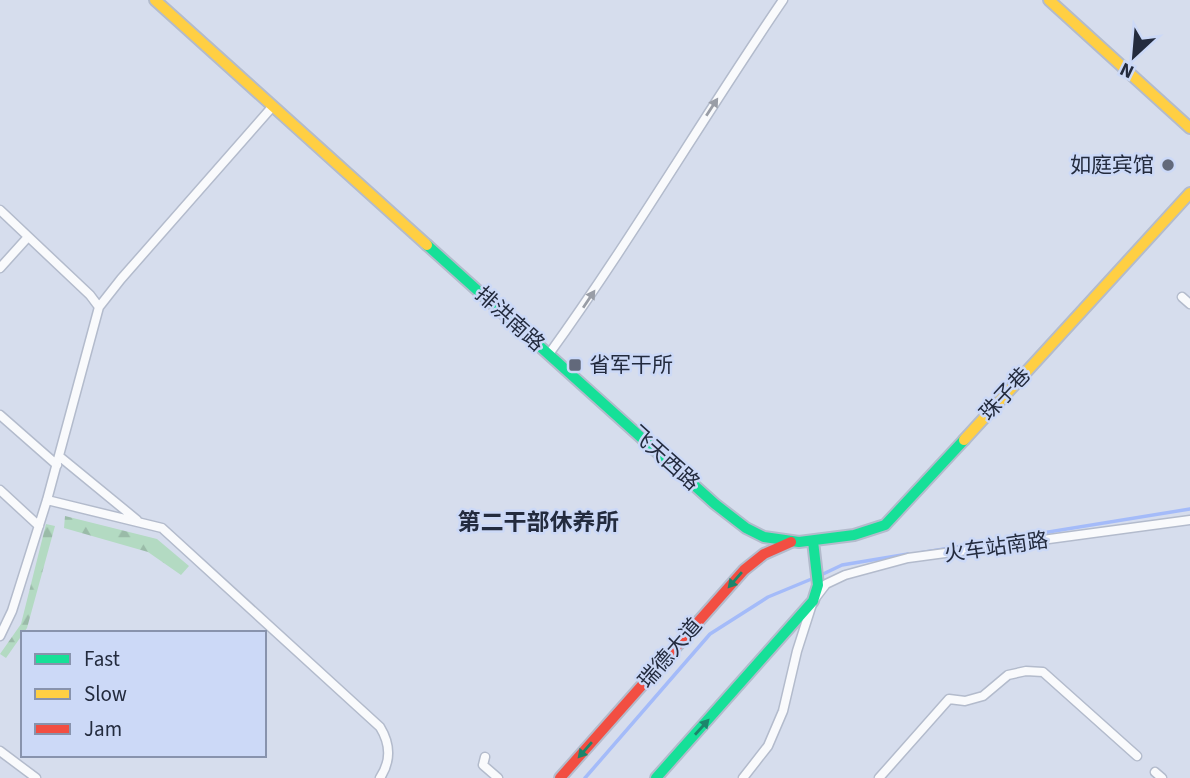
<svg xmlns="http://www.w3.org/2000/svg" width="1190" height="778" viewBox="0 0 1190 778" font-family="'Source Sans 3','Noto Sans SC',sans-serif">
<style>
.forest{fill:url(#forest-firs)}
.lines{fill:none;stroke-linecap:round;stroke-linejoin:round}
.stream{stroke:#a4bbf9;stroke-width:3.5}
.street-casing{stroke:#b3bbcc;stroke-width:11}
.fast-casing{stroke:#b3bbcc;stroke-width:14}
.slow-casing{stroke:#b3bbcc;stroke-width:14}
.jam-casing{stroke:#b3bbcc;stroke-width:14}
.street{stroke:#f9fafc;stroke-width:8}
.fast{stroke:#16e098;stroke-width:10}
.slow{stroke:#ffcf43;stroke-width:10}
.jam{stroke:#f24e42;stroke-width:10}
.oneway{fill:#999da6}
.oneway2{fill:#1c866b}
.poi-dot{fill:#62697b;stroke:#ccd9f7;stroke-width:2.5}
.labels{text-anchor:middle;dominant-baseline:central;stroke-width:5;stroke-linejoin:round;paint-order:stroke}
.poi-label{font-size:21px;fill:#232b3e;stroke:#ccd9f7;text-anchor:end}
.street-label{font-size:21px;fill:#232b3e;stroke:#ccd9f7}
.neighbourhood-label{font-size:23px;font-weight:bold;fill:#232b3e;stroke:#ccd9f7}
</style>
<defs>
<pattern id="forest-firs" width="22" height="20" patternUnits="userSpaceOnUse" patternTransform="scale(1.75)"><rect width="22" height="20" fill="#b3dac2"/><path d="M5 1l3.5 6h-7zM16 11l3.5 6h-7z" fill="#9abba8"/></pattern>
</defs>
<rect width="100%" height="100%" fill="#d6dded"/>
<path class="forest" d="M65,516L157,539L189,566L181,575L148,552L64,528Z
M46,524L55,526L27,628L6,658L0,654L21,624Z"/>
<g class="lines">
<path class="stream" d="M919,553L1190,509
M821,575L842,565L908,554
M585,778L710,634L768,597L814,578"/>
<defs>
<path id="street" d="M0,210L90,295L99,307
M0,268L28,237
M1182,297L1190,304
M549,354C632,239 703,117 783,0
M0,415L57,465
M59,456L137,520
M0,490L39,526
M47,500L162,528L380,727C391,745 391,761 380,778
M0,636L12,611L47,500L99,307L121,279L273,106
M0,751L36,778
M485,757L483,765L498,778
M1155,772L1162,778
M743,778L768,746L783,711L797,651L813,601L826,584L845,575L908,558L1190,520
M879,778L949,699L965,701L983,696L1008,675L1026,671L1043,672L1137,756"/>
<path id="fast" d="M427,245L715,504L746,528L764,537L799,542L854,535L885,525L964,440
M656,778L813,601L818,585L813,541"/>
<path id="slow" d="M155,0L427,245
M1049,0L1190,128
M964,440L1190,193"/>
<path id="jam" d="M560,778L744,570L764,554L791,542"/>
</defs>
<use href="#street" class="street-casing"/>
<use href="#fast" class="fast-casing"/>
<use href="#slow" class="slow-casing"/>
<use href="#jam" class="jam-casing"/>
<use href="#street" class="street"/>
<use href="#fast" class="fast"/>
<use href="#slow" class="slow"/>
<use href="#jam" class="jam"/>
</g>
<defs><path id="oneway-solid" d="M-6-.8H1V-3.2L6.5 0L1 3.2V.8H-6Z" transform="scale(1.75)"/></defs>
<g class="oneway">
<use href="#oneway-solid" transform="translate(712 107) rotate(-57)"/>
<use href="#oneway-solid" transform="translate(589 299) rotate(-56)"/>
</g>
<g class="oneway2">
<use href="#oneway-solid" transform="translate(735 580) rotate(131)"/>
<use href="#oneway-solid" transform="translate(702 727) rotate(-48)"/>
<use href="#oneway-solid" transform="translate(585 750) rotate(131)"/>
</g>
<g class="poi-dot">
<circle cx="1168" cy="165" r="7"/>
<rect x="568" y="358" width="14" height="14" rx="3.5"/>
</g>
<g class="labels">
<g class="poi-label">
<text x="1154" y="165">如庭宾馆</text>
<text x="589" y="365" text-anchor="start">省军干所</text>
</g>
<g class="street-label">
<text transform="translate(510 319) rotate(42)">排洪南路</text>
<text transform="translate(1005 394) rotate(-47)">珠子巷</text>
<text transform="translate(665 458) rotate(42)">飞天西路</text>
<text transform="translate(996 547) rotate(-8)">火车站南路</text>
<text transform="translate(670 653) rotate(-49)">瑞德大道</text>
</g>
<g class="neighbourhood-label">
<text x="538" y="522">第二干部休养所</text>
</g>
</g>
<rect x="21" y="631" width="245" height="126" fill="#ccd9f7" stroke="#8893ad" stroke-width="2"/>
<rect x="35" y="654" width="35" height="10" fill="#16e098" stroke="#8893ad" stroke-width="2"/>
<text x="84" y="666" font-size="21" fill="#232b3e">Fast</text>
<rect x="35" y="689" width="35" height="10" fill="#ffcf43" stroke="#8893ad" stroke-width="2"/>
<text x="84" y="701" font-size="21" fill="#232b3e">Slow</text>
<rect x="35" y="724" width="35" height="10" fill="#f24e42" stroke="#8893ad" stroke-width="2"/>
<text x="84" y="736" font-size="21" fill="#232b3e">Jam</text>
<g transform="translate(1134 56) rotate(206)" stroke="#ccd9f7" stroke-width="5" paint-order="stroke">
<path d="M0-5L12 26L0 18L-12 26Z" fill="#232b3e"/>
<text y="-10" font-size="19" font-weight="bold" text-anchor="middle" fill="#232b3e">N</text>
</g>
</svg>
